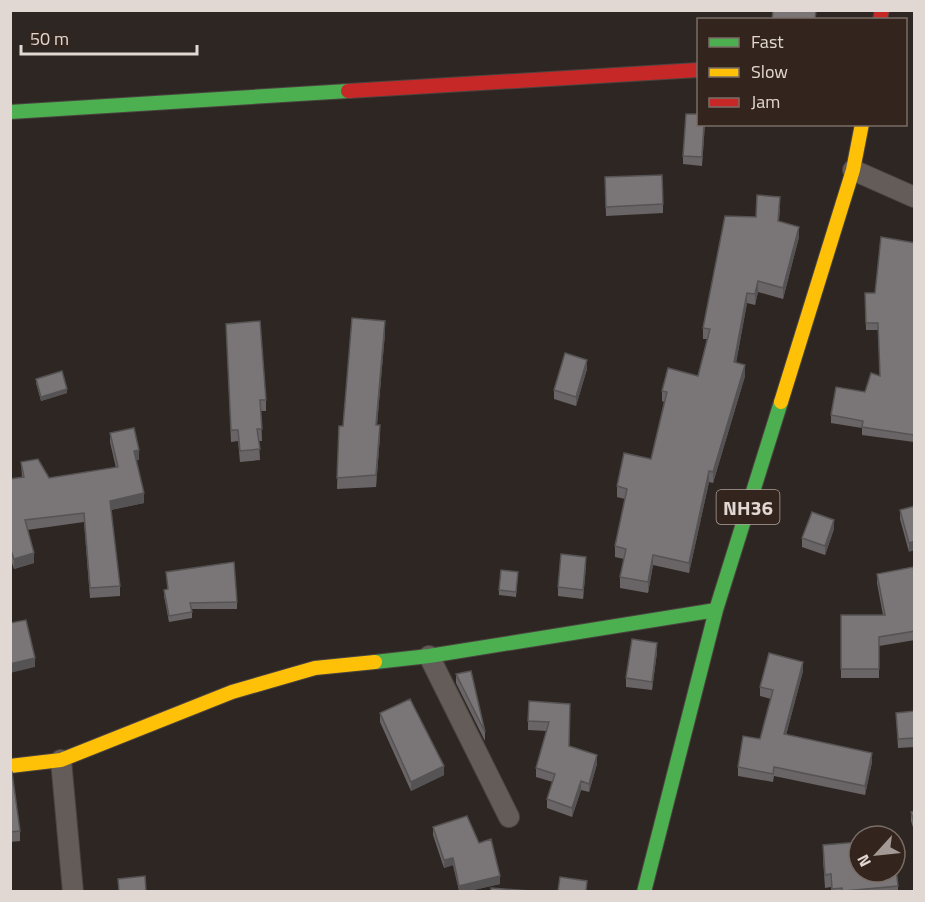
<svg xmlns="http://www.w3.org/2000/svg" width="925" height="902" viewBox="0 0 925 902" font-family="'Titillium Web',sans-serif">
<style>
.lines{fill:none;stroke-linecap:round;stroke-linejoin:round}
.street-casing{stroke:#4b4440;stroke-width:22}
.fast-casing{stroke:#4b4440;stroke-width:16}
.slow-casing{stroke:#4b4440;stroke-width:16}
.jam-casing{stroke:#4b4440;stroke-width:16}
.street{stroke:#635c58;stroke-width:20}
.fast{stroke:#4caf50;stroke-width:14}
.slow{stroke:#ffc107;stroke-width:14}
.jam{stroke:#c62828;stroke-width:14}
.wall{fill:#696567}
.shaded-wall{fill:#555354}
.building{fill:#7a7678;stroke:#555354;stroke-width:1.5}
.labels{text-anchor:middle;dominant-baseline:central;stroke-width:6;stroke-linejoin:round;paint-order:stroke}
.shield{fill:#33251d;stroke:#aea29c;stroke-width:1.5}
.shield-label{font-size:20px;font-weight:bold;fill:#e2d8d3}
</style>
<rect width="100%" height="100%" fill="#2e2622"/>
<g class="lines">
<defs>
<path id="street" d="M853,170L914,197
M429,656L509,817
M61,760L73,892"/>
<path id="fast" d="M10,112L348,91
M375,662L429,656L716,610
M644,892L716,610L781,402"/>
<path id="slow" d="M781,402L853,170L862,124
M10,766L61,760L232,692L315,668L375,662"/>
<path id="jam" d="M880,20L882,10
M348,91L698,70"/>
</defs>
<use href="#street" class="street-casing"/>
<use href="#fast" class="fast-casing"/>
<use href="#slow" class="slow-casing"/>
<use href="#jam" class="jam-casing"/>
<use href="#street" class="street"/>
<use href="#fast" class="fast"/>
<use href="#slow" class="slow"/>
<use href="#jam" class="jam"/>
</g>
<path class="wall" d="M705,124L702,166L683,164V156Z
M605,186L663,204V213L606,216Z
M780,208L779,221L799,237L783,299L758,292L755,305L747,303L736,363L745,376L713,483L709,482L689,573L653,565L648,593L620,588V577L624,559L615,557V546L625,499L617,497V486L651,459L664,402L662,401V391L698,376L707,339H703V328L756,217Z
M915,243L914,442L862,435V428L831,423V415L865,392L880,376L878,330H866L865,293H875Z
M226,324L266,400V411H261L262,441H259L260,460L240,462L238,441L231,442Z
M385,333L377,425L380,436L376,487L337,489L339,426H343Z
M587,369L576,406L554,399V390Z
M36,379L67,393L41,401L36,383Z
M110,433L139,460H136L144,503L111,510L120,586V596L90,598L84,522L27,530L34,563L14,569L10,557V479L22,477L21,462L49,478L116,468L110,442Z
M915,506L909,552L900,519V510Z
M834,529L825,555L802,547V538Z
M586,566L583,599L558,596V587Z
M518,572L516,597L499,595V590Z
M915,573V640L879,646V678H841V615H883L877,583V574Z
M164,590L237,602V609H192V618L169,622L164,596Z
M657,652L652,690L626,687V678Z
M803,671L786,735L872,762L865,795L774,776L773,782L738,776V767L760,739L771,699L760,696V687Z
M456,674L485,732V741L456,683Z
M570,704L569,747L597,764L589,792L581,790L572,817L547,808V799L553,782L536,777V768L547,731L528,730V721Z
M915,711V747L898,748L896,713Z
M380,713L444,775L411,791L380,722Z
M10,772L20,831V841L10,842Z
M915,811V834L911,821V812Z
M433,827L479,843L500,884L469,891H459L453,865L444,868L433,835Z
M823,845L898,886V891H831V887L825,888L823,858Z"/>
<path class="shaded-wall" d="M799,227V237L783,299V288Z
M758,281V292L755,305V294Z
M747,293V303L734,373V362Z
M385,321V333L376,436V425Z
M587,360V369L576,406V397Z
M745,365V376L713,483V472Z
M67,389V393L41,401V397Z
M380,425V436L376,487V475Z
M139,450V460L134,461V451Z
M709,471V482L689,573V563Z
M144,493V503L110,510V501Z
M834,520V529L825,555V546Z
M915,541V550L909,552V543Z
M34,553V563L14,569V559Z
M653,555V565L648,593V582Z
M586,557V566L583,599V590Z
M657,643V652L652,690V682Z
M35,658V667L10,673V664Z
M803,662V671L784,743V734Z
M872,753V762L865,795V786Z
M597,755V764L589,792V784Z
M444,766V775L411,791V782Z
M581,781V790L572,817V808Z
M453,858V865L444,868V860Z
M500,876V884L469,891H459V886Z"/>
<path class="building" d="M773,10H816L815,20H772Z
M686,114H699V124H704L702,157L683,156Z
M662,175L663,204L606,207L605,177Z
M757,195L780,197L778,221L799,227L783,288L758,281L755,294L747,293L734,362L745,365L713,472L709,471L689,563L653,555L648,582L620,577L626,549L615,546L627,489L617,486L624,453L651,459L667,392L662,391L668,368L698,376L710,329L703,328L725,216L756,217Z
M881,237L915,243L914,435L862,427L863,421L831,415L836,387L865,392L871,373L880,376L878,323H866L865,293H875Z
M352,318L385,321L376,425H380L376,475L337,478L339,426H343Z
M260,321L266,400H260L262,429H257L260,449L240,451L238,430H231L226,324Z
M565,353L587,360L576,397L554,390Z
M62,371L67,389L41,397L36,379Z
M134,428L139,450L134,451L144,493L110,501L120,586L90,588L84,513L25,520L34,553L14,559L10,548V479L24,477L21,462L38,459L49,478L118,467L110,433Z
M915,506V541L909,543L900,510Z
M812,512L834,520L825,546L802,538Z
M561,554L586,557L583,590L558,587Z
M234,562L237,602L190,603L192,612L169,616L164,590L168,589L166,572Z
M913,567L915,573V631L879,637V669H841V615H885L877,574Z
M501,570L518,572L516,592L499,590Z
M26,620L35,658L10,664V623Z
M632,639L657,643L652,682L626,678Z
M769,653L803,662L784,734L872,753L865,786L774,767L773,774L738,767L743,736L760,739L773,690L760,687Z
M471,671L485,732L456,674Z
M410,699L444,766L411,782L380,713Z
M529,701L570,704L569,746L597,755L589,784L581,781L572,808L547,799L555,774L536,768L549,722L528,721Z
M915,711V738L898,739L896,713Z
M10,772H12L20,831L10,832Z
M915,811V825L911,812Z
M467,816L479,843L491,839L500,876L459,886L453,858L444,860L433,827Z
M859,842V872H895V859L898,886L844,891H842V888L832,889L831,874L825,875L823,845Z
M145,876L146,891H119L118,879Z
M560,877L587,881L586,891H558Z
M491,888L531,891H491Z"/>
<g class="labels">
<rect class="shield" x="716.5" y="490" width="63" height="34" rx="4.5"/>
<g class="shield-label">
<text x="748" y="507">NH36</text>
</g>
</g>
<rect width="925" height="902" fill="none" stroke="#e2d8d3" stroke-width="24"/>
<rect x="697" y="18" width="210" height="108" fill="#33251d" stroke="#796d66" stroke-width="1.5"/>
<rect x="709" y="38" width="30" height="9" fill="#4caf50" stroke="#796d66" stroke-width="1.5"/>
<text x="751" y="48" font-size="18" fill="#e2d8d3">Fast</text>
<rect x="709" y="68" width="30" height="9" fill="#ffc107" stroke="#796d66" stroke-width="1.5"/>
<text x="751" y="78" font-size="18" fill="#e2d8d3">Slow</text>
<rect x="709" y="98" width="30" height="9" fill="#c62828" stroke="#796d66" stroke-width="1.5"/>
<text x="751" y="108" font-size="18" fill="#e2d8d3">Jam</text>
<g transform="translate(877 854) rotate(243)"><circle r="28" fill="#33251d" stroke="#796d66" stroke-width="1.5"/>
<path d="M0-4.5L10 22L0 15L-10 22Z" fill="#a39a95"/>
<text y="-9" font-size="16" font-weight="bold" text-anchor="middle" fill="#e2d8d3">N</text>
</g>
<path d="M21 45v9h176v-9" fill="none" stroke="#e2d8d3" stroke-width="3"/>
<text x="30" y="45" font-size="18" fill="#e2d8d3" stroke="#33251d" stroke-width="4.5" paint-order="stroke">50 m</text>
</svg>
